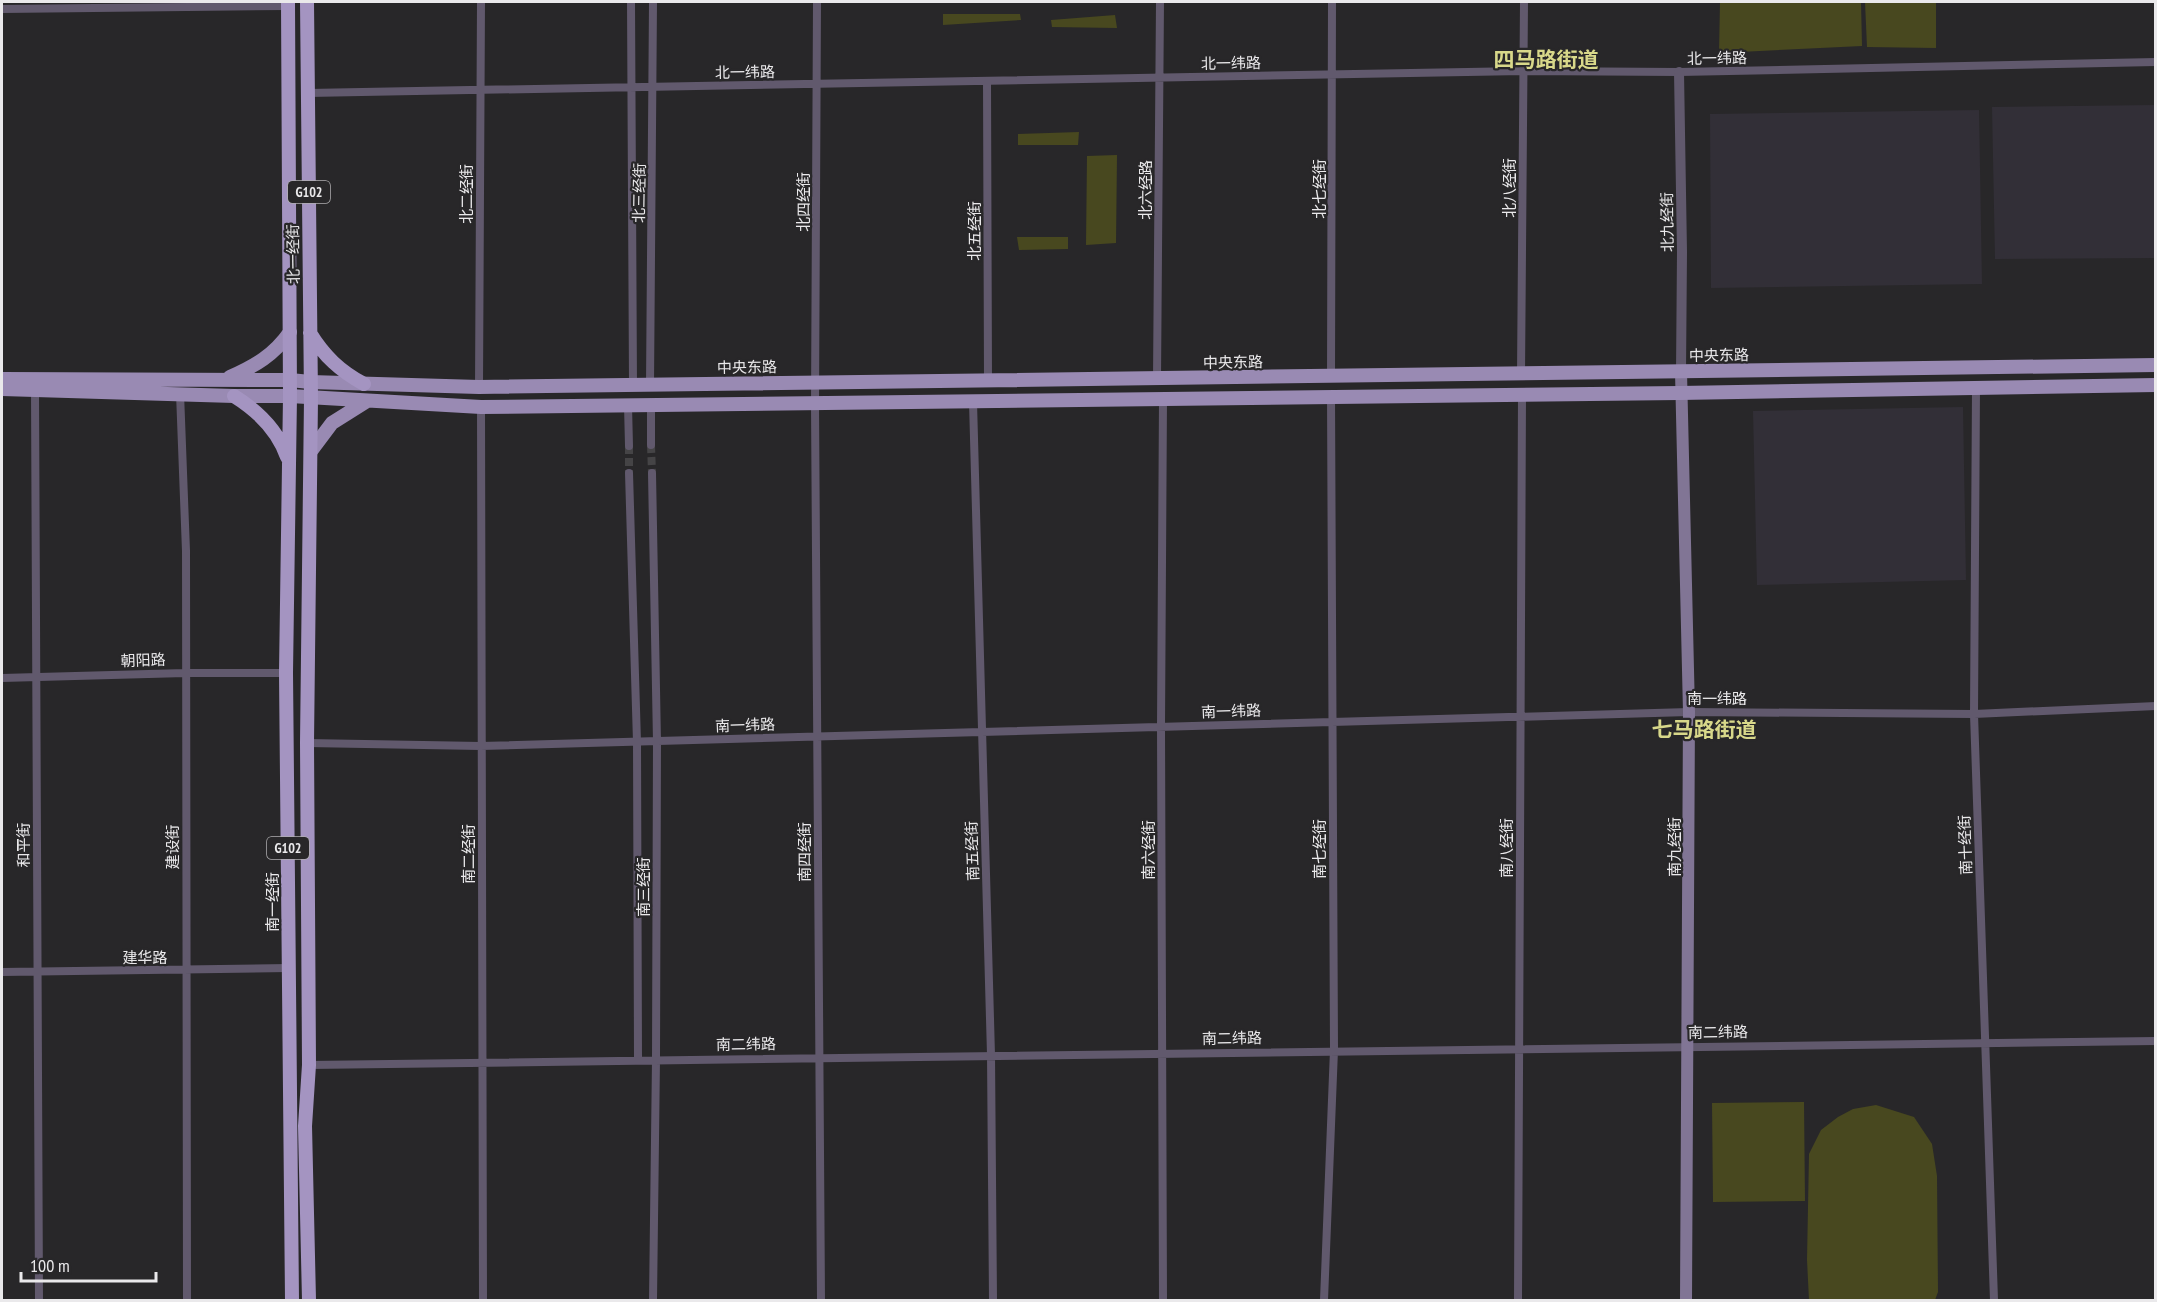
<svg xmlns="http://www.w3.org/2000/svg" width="2157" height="1302" viewBox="0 0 2157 1302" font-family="'PT Sans Narrow','Noto Sans SC',sans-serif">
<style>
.built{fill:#322f37}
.green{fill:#48481f}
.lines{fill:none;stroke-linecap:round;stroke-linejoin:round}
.minor-tunnel{stroke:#454446;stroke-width:8;stroke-dasharray:8 4;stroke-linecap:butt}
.minor{stroke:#61596d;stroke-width:8}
.tertiary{stroke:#61596d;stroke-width:10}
.secondary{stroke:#817595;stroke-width:12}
.primary{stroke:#998ab3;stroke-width:14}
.trunk{stroke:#a494c1;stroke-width:14}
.labels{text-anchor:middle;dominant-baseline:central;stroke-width:4.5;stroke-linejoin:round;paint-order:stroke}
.shield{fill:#282729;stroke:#b0afb1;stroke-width:1.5}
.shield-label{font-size:14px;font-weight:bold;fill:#eae9eb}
.street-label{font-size:15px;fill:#eae9eb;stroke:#282729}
.district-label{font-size:21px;font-weight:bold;fill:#d8d88a;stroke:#282729}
</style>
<rect width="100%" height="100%" fill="#282729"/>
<path class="built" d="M2155,105V258L1995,259L1992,107Z
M1979,110L1982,284L1711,288L1710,114Z
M1963,407L1966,580L1757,585L1753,411Z"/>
<path class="green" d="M1720,2H1861L1862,46L1719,53Z
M1865,2H1936V48L1867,47Z
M943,14H1020L1021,20L943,25Z
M1115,15L1117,28L1052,27L1051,20Z
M1079,132L1078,145H1018V134Z
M1117,155L1116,243L1086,245L1087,156Z
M1017,237H1068V249L1019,250Z
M1804,1102L1805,1201L1713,1202L1712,1103Z
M1876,1105L1914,1117L1932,1144L1937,1176L1938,1292L1935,1300H1809L1807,1260L1809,1154L1821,1130L1838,1117L1853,1109Z"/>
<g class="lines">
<path class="minor-tunnel" d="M651,445L652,473
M629,446V473"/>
<path class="minor" d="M631,2L633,385
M817,2L815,404L821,1300
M2,9L288,6
M987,81L988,381
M308,93L1523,71L1679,72L2156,62
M1521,375L1524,2
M1331,377L1332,2
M1157,379L1160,2
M650,385L653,2
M479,387L481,2
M1976,388L1974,714L1994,1300
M35,389L39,1300
M180,393L186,551L187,1300
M1163,399L1161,727L1163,1300
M973,402L991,1055L993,1300
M628,405L629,446
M651,406V445
M481,407L483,1300
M629,473L637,742L638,1059
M652,473L657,742L656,1059L653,1300
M2,678L185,673H286
M307,743L481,746L1689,712L1974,714L2156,706
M2,972L289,968
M309,1065L2156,1041
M1324,1300L1334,1050L1331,397
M1518,1300L1522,395"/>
<path class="tertiary" d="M1679,72L1682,252L1681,372"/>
<path class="secondary" d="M1681,372L1689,712L1686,1300"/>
<path class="primary" d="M230,377C255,366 274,355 290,332
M2,379L290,380L310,382L479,387L2156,365
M2,389L234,396H290L481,407L1680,393L2156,385
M311,451L332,423L367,401"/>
<path class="trunk" d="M288,2L290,396L286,673L292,1300
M307,2L311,398L307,743L309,1065L305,1126L309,1300
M310,333C324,356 340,371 364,384
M234,396C258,411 278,431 287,457"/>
</g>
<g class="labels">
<g class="shield">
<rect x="288" y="181" width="42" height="22" rx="4.5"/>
<rect x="267" y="837" width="42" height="22" rx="4.5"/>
</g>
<g class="shield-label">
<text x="309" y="192">G102</text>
<text x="288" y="848">G102</text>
</g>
<g class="street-label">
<text transform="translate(1717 58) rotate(-1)">北一纬路</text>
<text transform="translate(1231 63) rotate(-1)">北一纬路</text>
<text transform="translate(745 72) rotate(-1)">北一纬路</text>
<text transform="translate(1509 188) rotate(-90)">北八经街</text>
<text transform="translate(1319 189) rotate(-90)">北七经街</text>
<text transform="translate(1145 190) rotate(-90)">北六经路</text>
<text transform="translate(639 193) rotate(-89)">北三经街</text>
<text transform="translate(466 194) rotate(-90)">北二经街</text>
<text transform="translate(803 202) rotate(-90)">北四经街</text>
<text transform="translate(1667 222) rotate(-91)">北九经街</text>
<text transform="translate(974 231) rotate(-90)">北五经街</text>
<text transform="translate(293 254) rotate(-91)">北一经街</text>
<text transform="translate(1719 355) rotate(-1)">中央东路</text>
<text transform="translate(1233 362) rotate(-1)">中央东路</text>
<text transform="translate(747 367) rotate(-1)">中央东路</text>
<text transform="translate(143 660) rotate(-2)">朝阳路</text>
<text x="1717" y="698">南一纬路</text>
<text transform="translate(1231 711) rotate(-2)">南一纬路</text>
<text transform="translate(745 725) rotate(-2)">南一纬路</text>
<text transform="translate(23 845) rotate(-90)">和平街</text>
<text transform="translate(1965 845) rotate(-92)">南十经街</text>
<text transform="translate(172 847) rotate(-90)">建设街</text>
<text transform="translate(1674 847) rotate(-90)">南九经街</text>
<text transform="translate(1506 848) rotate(-90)">南八经街</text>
<text transform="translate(1319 849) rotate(-90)">南七经街</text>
<text transform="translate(1148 850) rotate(-90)">南六经街</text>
<text transform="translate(972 851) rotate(-92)">南五经街</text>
<text transform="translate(804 852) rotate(-90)">南四经街</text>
<text transform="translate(468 854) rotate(-90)">南二经街</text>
<text transform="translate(643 887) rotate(-90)">南三经街</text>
<text transform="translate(272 902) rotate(-90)">南一经街</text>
<text x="145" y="957">建华路</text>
<text transform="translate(1718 1032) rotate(-1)">南二纬路</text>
<text transform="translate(1232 1038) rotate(-1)">南二纬路</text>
<text transform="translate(746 1044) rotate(-1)">南二纬路</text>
</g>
<g class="district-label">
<text x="1546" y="59">四马路街道</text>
<text x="1704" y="729">七马路街道</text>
</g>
</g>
<rect width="2157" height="1302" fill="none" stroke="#eae9eb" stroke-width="6"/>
<path d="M21 1272v9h135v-9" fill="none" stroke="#eae9eb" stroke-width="3"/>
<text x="30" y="1272" font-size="18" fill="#eae9eb" stroke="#282729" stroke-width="4.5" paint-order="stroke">100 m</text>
</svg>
